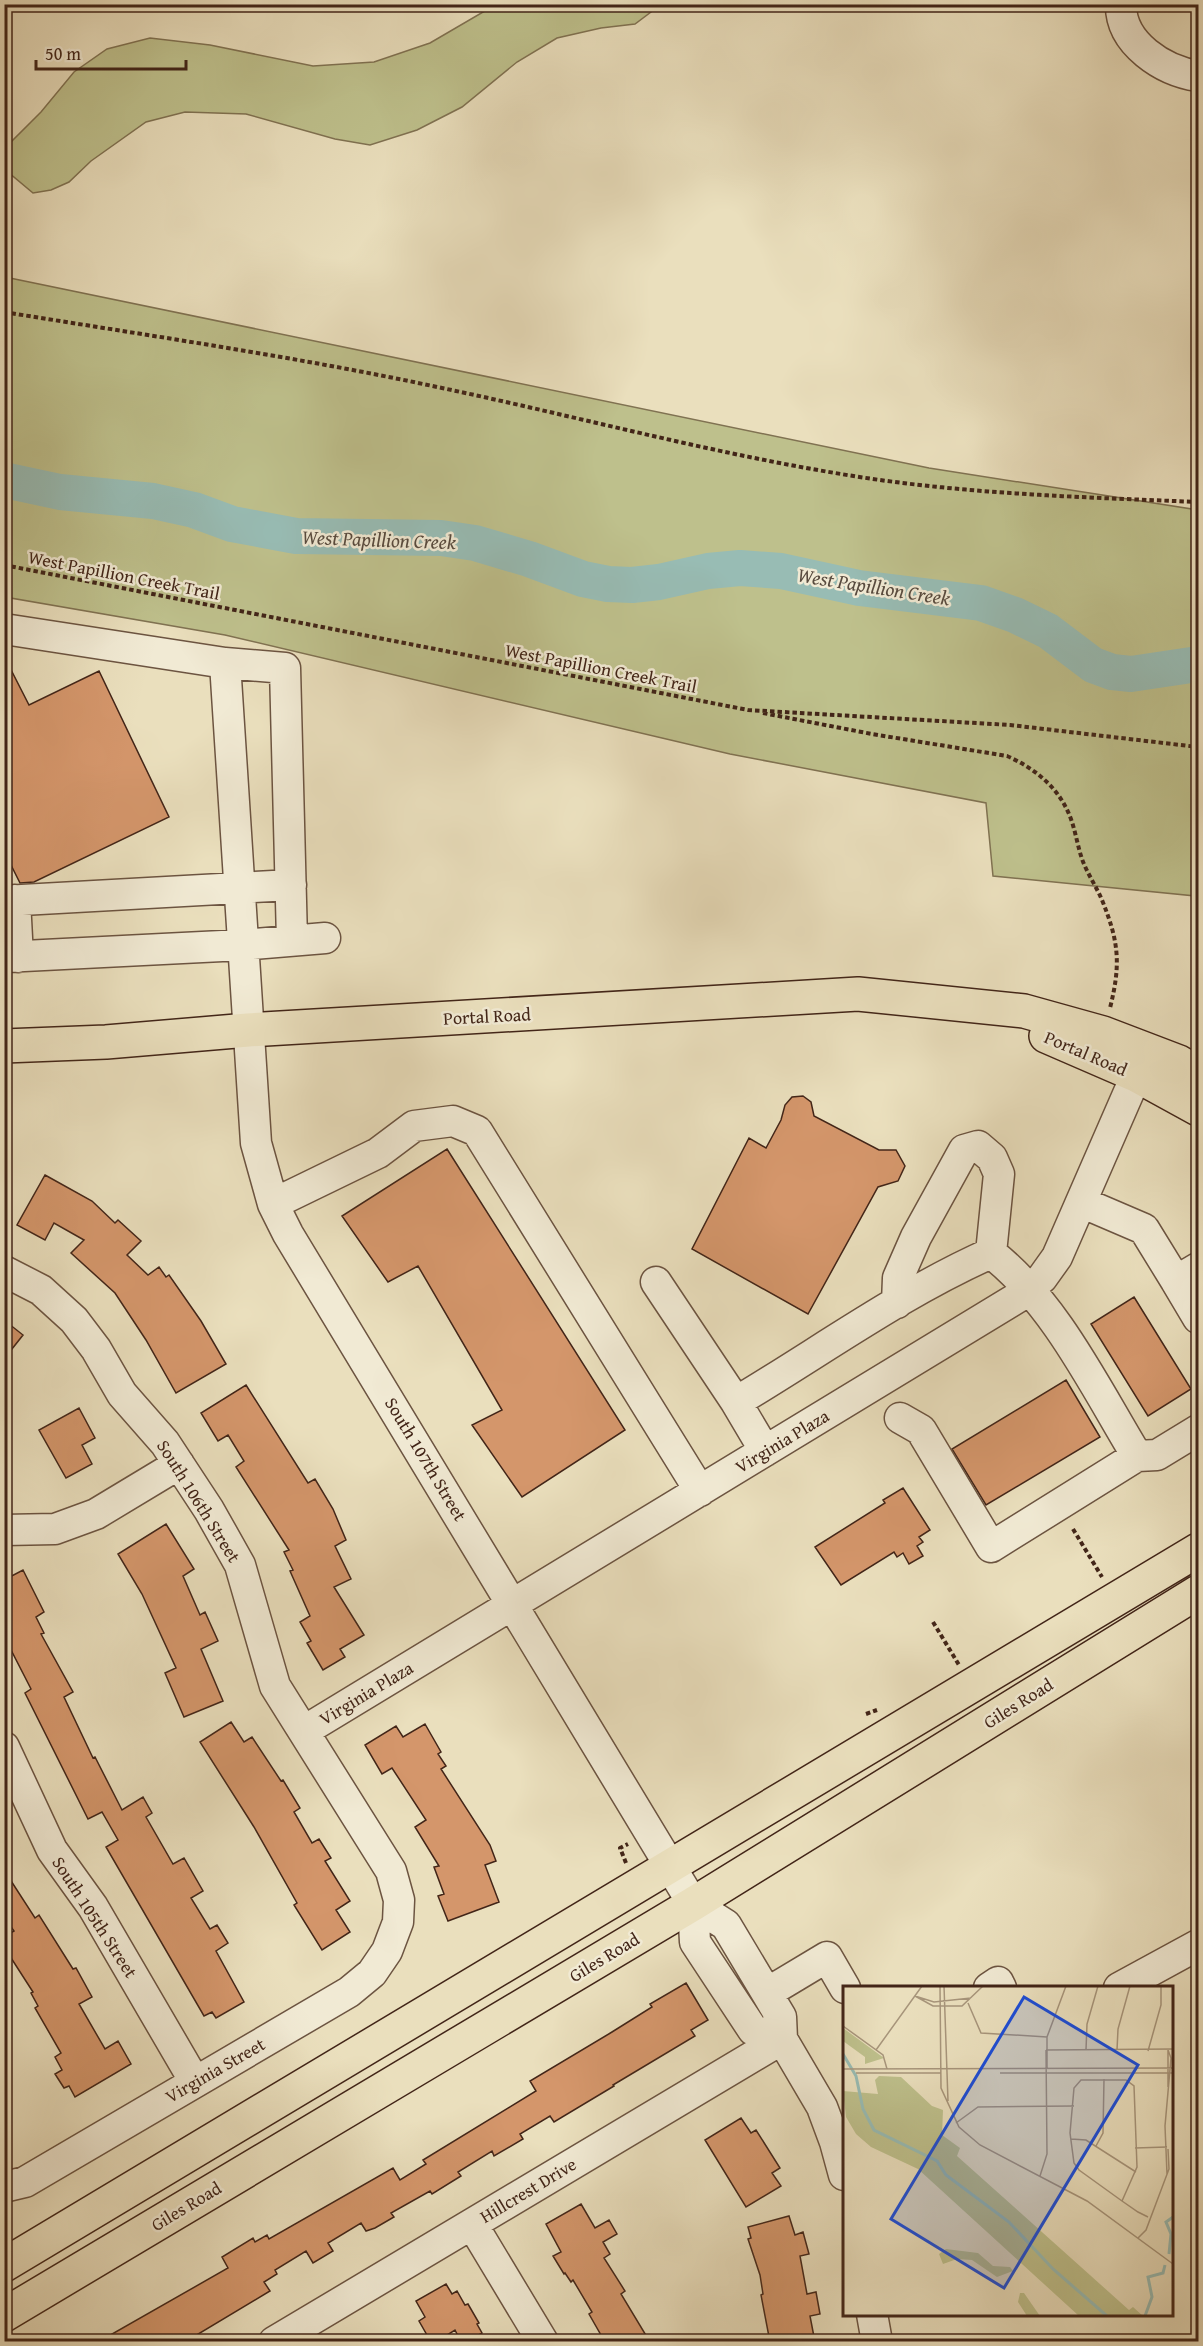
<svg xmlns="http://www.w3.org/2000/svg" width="1203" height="2346" viewBox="0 0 1203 2346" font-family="'Gentium Book Plus',serif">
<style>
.green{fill:#bec08c;stroke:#807252;stroke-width:1.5}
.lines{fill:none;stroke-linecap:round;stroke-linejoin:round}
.river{stroke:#98bcb4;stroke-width:36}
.building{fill:#d4966b;stroke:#422518;stroke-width:1.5}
.minor-casing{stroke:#6c5441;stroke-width:33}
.major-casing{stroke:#422518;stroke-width:36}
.path{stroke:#422518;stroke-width:4;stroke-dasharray:4.5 3;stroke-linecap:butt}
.minor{stroke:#f1ead4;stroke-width:30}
.major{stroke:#eadfbd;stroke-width:33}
.labels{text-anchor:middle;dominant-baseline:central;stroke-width:5;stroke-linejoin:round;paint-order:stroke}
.street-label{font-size:18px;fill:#422518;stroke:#f1ead4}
.water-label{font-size:20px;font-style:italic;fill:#584b3f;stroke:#f1ead4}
.inset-river{fill:none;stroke:#98bcb4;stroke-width:3}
.inset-road{fill:none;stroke:#a7957b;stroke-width:1.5}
.view{fill:#1d4ed8;fill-opacity:0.15;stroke:#1d4ed8;stroke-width:3}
.inset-edge{fill:none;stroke:#422518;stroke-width:3}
</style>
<rect width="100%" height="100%" fill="#eadfbd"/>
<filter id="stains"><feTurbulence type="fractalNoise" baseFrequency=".00333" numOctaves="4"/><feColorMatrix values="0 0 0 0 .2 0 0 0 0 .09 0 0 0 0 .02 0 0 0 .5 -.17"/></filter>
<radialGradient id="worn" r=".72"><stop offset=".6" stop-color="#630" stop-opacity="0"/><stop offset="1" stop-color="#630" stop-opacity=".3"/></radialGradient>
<path class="green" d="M495,5H658L655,9L635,24L601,28L557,38L517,62L462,107L417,130L370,145L335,139L246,114L185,112L146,122L91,161L69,182L51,190L33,193L8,172L5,158L11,142L41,112L74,72L107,49L150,38L210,45L313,66L374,62L430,43Z
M5,277L929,468L1198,510V920L1193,905L1195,896L993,876L986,803L730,754L225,635L5,597Z"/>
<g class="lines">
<path class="river" d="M4,480L60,492L153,501L194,510L232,524L296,536L441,538L475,543L529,559L583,579L608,584L632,585L659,582L708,571L740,568L781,571L859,588L981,603L1015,615L1048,631L1093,665L1112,672L1131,674L1198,664"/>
</g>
<path class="building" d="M4,656L29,705L99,671L169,817L34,882L20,883L4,851Z
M803,1096L811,1102L814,1116L879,1150H896L905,1166L898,1181L878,1187L808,1314L692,1249L749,1138L766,1148L781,1120L785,1105L792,1097Z
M447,1149L625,1430L522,1497L472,1425L502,1410L418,1266L388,1282L342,1216Z
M45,1175L92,1201L115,1223L118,1220L141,1241L127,1255L148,1275L159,1267L166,1277L169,1275L201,1321L226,1364L176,1393L146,1340L115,1293L71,1253L84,1240L54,1223L45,1240L17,1225Z
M1134,1297L1191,1389L1148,1416L1091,1324Z
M4,1320L23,1335L4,1359Z
M1066,1380L1100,1437L986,1505L952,1449Z
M246,1385L308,1483L315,1479L333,1509L346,1540L335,1546L351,1579L334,1587L364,1635L340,1649L345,1657L323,1670L307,1643L311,1641L300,1622L310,1616L290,1571L293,1570L284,1552L289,1550L236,1467L244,1461L228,1435L218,1441L201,1413Z
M79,1408L95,1438L82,1445L92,1464L66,1478L39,1430Z
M903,1488L930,1530L919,1537L923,1542L917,1546L923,1556L909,1564L903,1553L897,1557L894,1552L841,1585L815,1547L885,1503L883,1500Z
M166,1524L194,1569L183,1576L200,1615L205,1612L218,1641L201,1649L223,1701L184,1717L165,1673L176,1668L142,1594L118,1554Z
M23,1570L44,1612L36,1617L44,1633L41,1634L73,1692L64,1697L93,1758L95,1757L122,1810L143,1797L152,1813L146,1817L173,1864L184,1858L203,1891L191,1898L210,1929L217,1925L228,1943L216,1951L244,2002L216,2018L212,2012L204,2016L106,1847L118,1840L102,1812L88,1819L25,1693L31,1689L11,1650L4,1653V1580Z
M231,1722L244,1742L252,1737L281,1781L283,1780L300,1808L294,1812L312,1843L319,1839L331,1858L325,1861L350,1901L336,1910L350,1932L322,1950L294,1905L297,1903L254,1827L200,1742Z
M425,1724L441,1752L438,1754L446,1766L441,1769L490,1845L496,1861L485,1865L499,1902L448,1921L438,1896L444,1894L434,1867L439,1866L415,1827L426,1820L392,1768L382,1774L365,1745L396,1726L403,1737Z
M4,1870L35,1918L39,1915L73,1969L76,1968L92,1997L79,2004L105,2049L118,2041L131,2064L75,2097L69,2086L64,2088L55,2074L62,2070L55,2057L61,2053L35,2008L38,2006L31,1993L33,1992L4,1947V1937L14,1931L4,1917Z
M686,1983L708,2020L691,2030L695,2036L613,2085L614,2086L554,2122L550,2116L520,2134L523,2139L494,2156L492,2151L458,2172L461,2176L432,2194L430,2191L391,2213L394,2217L375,2228L366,2231L361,2223L328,2243L333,2251L313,2263L306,2251L275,2270L277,2274L264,2282L270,2291L185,2342H170L167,2336L157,2342H98L228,2268L222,2257L253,2238L255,2242L267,2235L269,2239L393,2168L400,2180L426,2164L423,2160L536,2091L530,2081L612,2032L652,2007L650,2004Z
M741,2118L751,2133L756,2130L780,2168L772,2173L781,2186L746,2207L705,2140Z
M581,2204L595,2228L609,2220L617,2234L603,2242L610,2254L604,2258L625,2291L621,2294L650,2342H605L589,2314L592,2312L573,2280L571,2282L565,2273L564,2274L553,2256L561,2252L546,2224Z
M789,2216L795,2235L803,2232L809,2254L800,2256L807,2294L816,2292L820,2314L810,2316L815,2342H770L761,2295L763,2294L760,2275L748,2239L751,2238L748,2227Z
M446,2284L452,2294L457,2291L465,2305L468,2304L479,2323L477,2324L482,2333L468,2342H461L455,2330L436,2342H431L419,2321L425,2317L416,2301Z"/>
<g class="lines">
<defs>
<path id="minor" d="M1121,4C1120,44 1164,71 1198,76
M4,629L225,663L256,1143L273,1204L288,1234L693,1904L695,1942L753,2030L782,2039
M225,663L285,668L292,940
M15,900L18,957
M4,901L291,885
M4,957L242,945L325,938
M1081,1202L1144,1229L1176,1281L1198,1268
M273,1204L378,1153L414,1126L453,1121L477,1131L700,1491
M4,1271L41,1290L74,1320L96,1349L122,1394L165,1443L209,1510L240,1565L275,1686L391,1871L399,1900L398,1922L387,1951L372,1973L349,1992L25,2182L4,2187
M1176,1281L1198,1318
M656,1282L736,1402L765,1451
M897,1303L898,1278L916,1237L964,1150L978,1146L992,1158L999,1174L991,1253
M736,1402C820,1352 901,1293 991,1253C1055,1303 1095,1387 1137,1456L1157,1455L1198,1430
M900,1418L921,1430L991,1547L1137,1456
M4,1530L55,1529L96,1514L179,1464
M304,1731L1020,1296L1042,1278L1057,1257L1146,1053
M4,1747L52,1850L93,1907L195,2082
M693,1904L726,1925L781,2017L782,2039L822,2107L835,2142L844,2175
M989,1988L998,1982L1001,1988
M1119,1988L1198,1945
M767,1993L827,1957L845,1988
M472,2224L543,2342
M872,2314L877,2342
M274,2342L782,2039"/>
<path id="major" d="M1046,1036L1136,1075L1198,1109
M4,1046L106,1042L248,1030L858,994L1024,1011L1103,1033L1179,1062L1198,1073
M4,2265L1198,1550
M4,2315L693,1904L1198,1592"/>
</defs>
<use href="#minor" class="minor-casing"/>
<use href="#major" class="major-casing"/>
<path class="path" d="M4,312C151,336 298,357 442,388C575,416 707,452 841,474C959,494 1079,497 1198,502
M4,565L748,710L1010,725L1198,747
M763,713L872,734L1007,756C1034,768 1057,786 1069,814C1075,828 1077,844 1082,859C1087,873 1096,886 1102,900C1119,942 1121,964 1110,1008
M1073,1529L1102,1577
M933,1622L959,1665
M866,1714L877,1710
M626,1863L620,1848L628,1844"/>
<use href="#minor" class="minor"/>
<use href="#major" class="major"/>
</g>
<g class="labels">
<g class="street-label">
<text transform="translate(124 575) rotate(11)">West Papillion Creek Trail</text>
<text transform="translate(601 668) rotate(11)">West Papillion Creek Trail</text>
<text transform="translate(487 1016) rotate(-3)">Portal Road</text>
<text transform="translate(1086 1053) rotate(23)">Portal Road</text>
<text transform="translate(782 1441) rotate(-31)">Virginia Plaza</text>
<text transform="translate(426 1459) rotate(59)">South 107th Street</text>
<text transform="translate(199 1501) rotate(58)">South 106th Street</text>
<text transform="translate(366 1693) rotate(-31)">Virginia Plaza</text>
<text transform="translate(1018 1703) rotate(-32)">Giles Road</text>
<text transform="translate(95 1917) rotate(57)">South 105th Street</text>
<text transform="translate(604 1957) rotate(-31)">Giles Road</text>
<text transform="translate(215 2070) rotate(-30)">Virginia Street</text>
<text transform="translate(528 2190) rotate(-31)">Hillcrest Drive</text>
<text transform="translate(186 2206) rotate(-31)">Giles Road</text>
</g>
<g class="water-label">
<text transform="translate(379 539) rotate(2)">West Papillion Creek</text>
<text transform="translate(874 586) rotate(9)">West Papillion Creek</text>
</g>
</g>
<g transform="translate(843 1986)">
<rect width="330" height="330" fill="#eadfbd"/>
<path d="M0,42L41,72L22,78V71L0,55ZM36,90L58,91L89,120L100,124L99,149L117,162L114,170L286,324L290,321L300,330H236L75,183L28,161L13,148L3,131L0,105L35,108L32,94ZM103,263L135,267L150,280L167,281L170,285L154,291L129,274L114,273L100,278L96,268ZM177,307H181L197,330H184L175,316Z" fill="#bec08c"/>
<path class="inset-river" d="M0,68L13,90L20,123L31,144L94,175L103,189L166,236L210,283L264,330M326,268L328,248L323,236L330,231M302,330L309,311L305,291L320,287L322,279"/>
<path class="inset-road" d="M97,0L98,102L116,141L137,159L244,215L330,278M101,0L105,115M72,10L90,20H119L140,0M72,10L91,16L128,12M125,17L138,47L204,51M0,40L40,69L44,83M33,64L79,0M203,64L330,63M243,64L244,38L255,0M274,64L275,43L287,0M325,64V101M305,65L318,19V0M204,82V51L223,0M0,83L330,82M13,87H98M157,87H330M113,137L135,121L231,120M228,153L243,154L293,186M253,160L260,147L261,93M292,162L324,161M324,188L322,140L328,72L325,64M197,190L204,168L203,64M279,215L294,181L291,100L283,94H238L231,102L227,147L231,177L236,184L279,215L295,226L305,231M295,252L303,244L326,183L325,163"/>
<path class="view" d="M181,11L295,79L161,302L48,233Z"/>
<rect width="330" height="330" class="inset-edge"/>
</g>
<rect width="1203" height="2346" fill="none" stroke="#eadfbd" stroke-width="24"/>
<rect x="6" y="6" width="1191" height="2334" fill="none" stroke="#422518" stroke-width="3"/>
<rect x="12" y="12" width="1179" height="2322" fill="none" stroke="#422518" stroke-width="1.5"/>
<path d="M36 60v9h150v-9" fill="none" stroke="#422518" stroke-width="3"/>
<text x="45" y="60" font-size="18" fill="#422518" stroke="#f1ead4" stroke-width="4.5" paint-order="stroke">50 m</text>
<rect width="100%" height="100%" filter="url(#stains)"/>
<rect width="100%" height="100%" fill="url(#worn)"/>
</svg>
